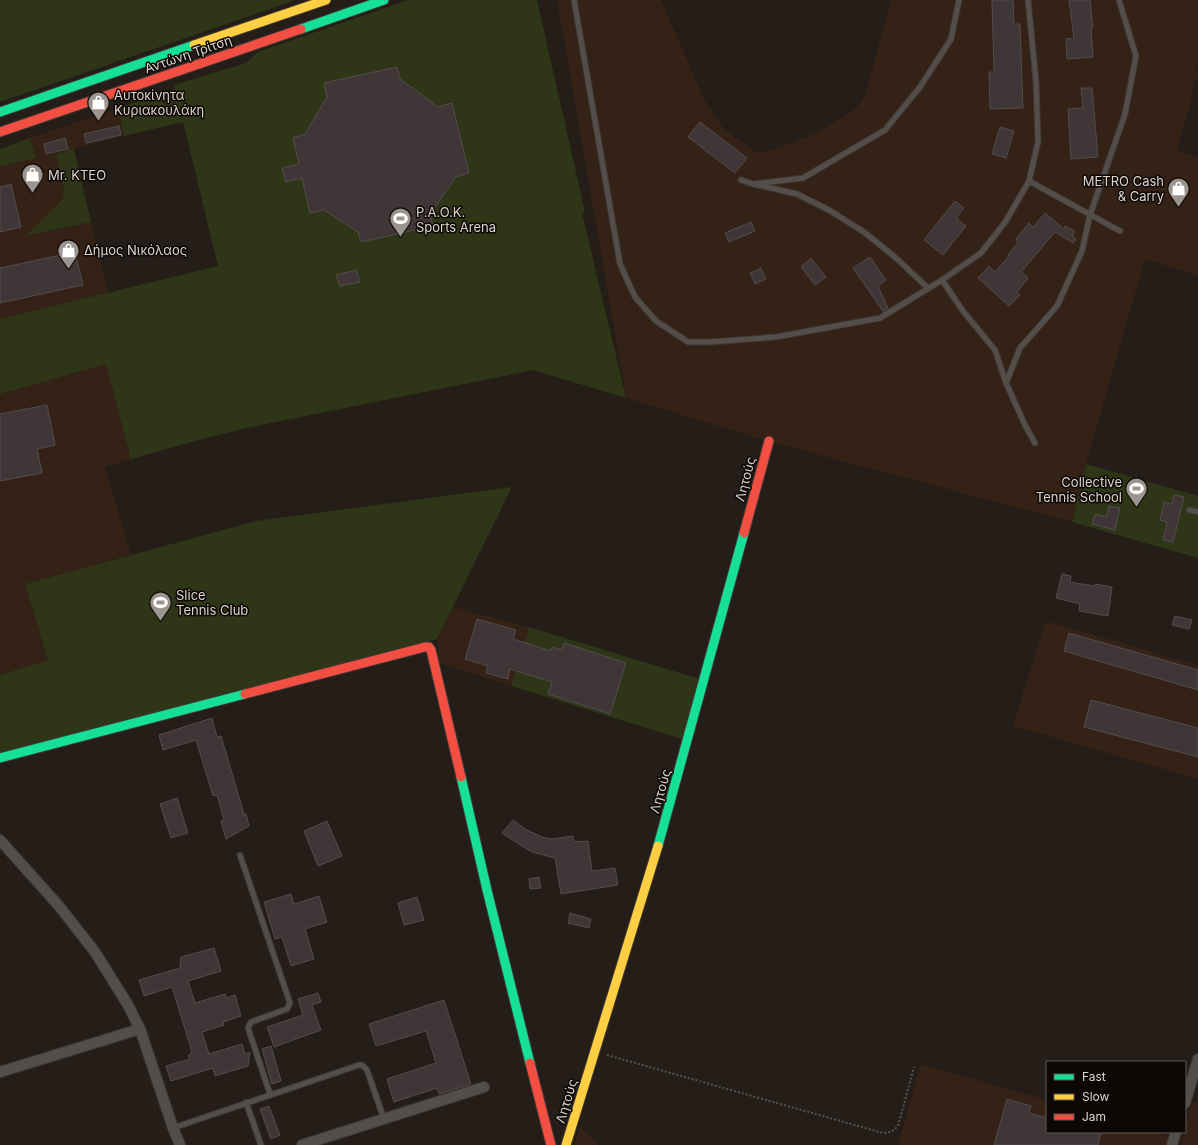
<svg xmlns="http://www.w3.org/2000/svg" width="1198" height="1145" viewBox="0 0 1198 1145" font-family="Inter,sans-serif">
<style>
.built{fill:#332215}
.green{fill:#2f3617}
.building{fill:#403537;stroke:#534d4d}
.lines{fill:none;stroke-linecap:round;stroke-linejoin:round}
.lane-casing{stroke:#3f3835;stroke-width:7}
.street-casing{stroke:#3f3835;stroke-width:12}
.fast-casing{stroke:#3f3835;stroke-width:11}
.slow-casing{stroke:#3f3835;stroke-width:11}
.jam-casing{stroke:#3f3835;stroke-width:11}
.path{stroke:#58534e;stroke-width:2;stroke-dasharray:2 2;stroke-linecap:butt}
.lane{stroke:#544e4a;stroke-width:5}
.street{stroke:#544e4a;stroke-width:10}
.fast{stroke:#16e098;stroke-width:9}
.slow{stroke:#ffcf43;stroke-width:9}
.jam{stroke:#f24e42;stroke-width:9}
.labels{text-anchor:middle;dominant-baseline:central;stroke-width:3;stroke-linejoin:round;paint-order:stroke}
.street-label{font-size:13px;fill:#ddd4ce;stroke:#0d0805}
.poi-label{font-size:13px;fill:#ddd4ce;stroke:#0d0805;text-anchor:start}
</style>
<rect width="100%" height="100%" fill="#241d18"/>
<path class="built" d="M557,0H661L704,99L724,129L756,152L769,151L816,133L854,110L861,102L866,92L891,0H1198V63L1196,74L1198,70V79H1195L1191,101L1177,150L1198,157V276L1145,259L1086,464L1072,522L774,443L626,398Z
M118,108L124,136L56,154L64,191L62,200L26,236L91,222L109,294L0,319V166L36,158L30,138Z
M106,364L131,459L105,467L131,555L25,584L48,660L0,675V394Z
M454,607L529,627L511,686L439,663L437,639Z
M1046,621L1198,665V779L1013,726L1023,692Z
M921,1064L1047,1100V1132H1156L1169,1136L1166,1145H898Z
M1192,1102L1198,1104V1145H1180L1184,1132H1185V1127Z
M580,1126L599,1145H574Z"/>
<path class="green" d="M0,0H293V1L0,102Z
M408,0H537L585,212L582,213L626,398L533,370L247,428L195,441L131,459L106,364L0,394V319L218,266L183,122L124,136L118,108L175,89L174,85L246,63L258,52Z
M30,138L36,158L0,166V149Z
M74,149L91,222L25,236L62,200L64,191L56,154Z
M1086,464L1198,496V558L1072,522Z
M512,487L437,639L0,755V675L48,660L25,584L256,521Z
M529,627L700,679L682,739L511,686Z"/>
<path class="building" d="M992,0H1013L1014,24H1020L1023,108L990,109L989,72H994Z
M1069,0H1090L1093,28H1091L1093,57L1067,59L1066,39L1074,38Z
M397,67L400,79L438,107L452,103L469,173L456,177L430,214L433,226L361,242L358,232L324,210L310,213L302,178L286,182L282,168L299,164L293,138L305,134L327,97L324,83Z
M1081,88H1092L1098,157L1071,159L1068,109L1083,108Z
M700,122L747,158L735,173L688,137Z
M119,126L121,135L86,143L84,134Z
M1000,127L1014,131L1006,158L992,154Z
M65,138L68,149L46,154L44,144Z
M11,184L21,227L0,232V187Z
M955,201L964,208L956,218L966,226L943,255L924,240Z
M1045,213L1064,229L1065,226L1075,231L1072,236L1076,239L1073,243L1055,232L1021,272L1028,278L1017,292L1020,295L1009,306L978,278L989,266L995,272L1009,256L1008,255L1018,243L1016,239L1029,223L1033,227Z
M751,222L755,231L729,242L725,233Z
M75,252L83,285L0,303V268Z
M870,257L886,280L878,286L888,308L883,311L853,268Z
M811,258L826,277L815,285L801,267Z
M761,268L766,279L755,284L750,273Z
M356,270L360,282L340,286L336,275Z
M47,405L55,445L37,449L42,473L0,481V414Z
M1174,495L1184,497L1173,542L1163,540L1167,522L1160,520L1164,502L1172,504Z
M1109,506L1120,508L1115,530L1092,524L1095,514L1106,517Z
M1062,574L1071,576L1070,582L1094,586L1095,584L1112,587L1108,616L1079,611L1080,604L1056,598Z
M1175,616L1192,620L1189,629L1172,625Z
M477,619L516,630L513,639L551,651L552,647L562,650L564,643L626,663L610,714L548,694L552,682L510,669L508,679L486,673L488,666L465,659Z
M1069,633L1198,670V690L1064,651Z
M1091,700L1198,728V757L1084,727Z
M212,718L217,737L221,736L244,814H246L249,826L226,839L221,821L224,820L217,795L213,796L196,740L163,750L159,735Z
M177,798L188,833L171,838L160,804Z
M513,820L525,829L542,837L552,839L573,836L574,842L588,841L592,871L615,868L618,885L561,894L555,858L532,852L522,846L502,833Z
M327,821L342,856L318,866L304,831Z
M539,877L541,888L530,889L529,879Z
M291,894L294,904L319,896L327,922L305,929L314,959L291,966L282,937L275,939L264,902Z
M417,897L424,920L404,925L398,903Z
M570,913L591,919L589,928L568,923Z
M214,948L221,971L188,981L195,1003L225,994L226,998L235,995L241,1016L223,1022L224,1025L202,1032L209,1054L242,1044L245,1054L250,1052L248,1066L215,1076L213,1068L171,1081L166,1066L190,1059L188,1056L192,1052L172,987L144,996L139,980L180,968L181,957Z
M318,993L321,1002L312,1005L321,1030L274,1047L267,1027L303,1015L298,999Z
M444,1000L471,1084L439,1094L437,1088L394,1102L387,1079L436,1063L426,1031L376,1046L369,1024Z
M271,1046L281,1081L272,1084L262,1049Z
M1007,1099L1031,1106L1029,1113L1047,1118V1132H1095L1101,1134L1098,1145H994Z
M269,1106L280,1135L271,1139L260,1109Z"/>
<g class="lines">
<defs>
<path id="lane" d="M574,0L620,264L635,297L656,321L688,342H710L776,337L880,318L942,280L981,253L1006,221L1029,181L1038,142L1036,81L1028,0
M741,180L753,184L797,194L829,210L864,232L896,258L928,288
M1029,181L1120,231
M753,184L803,178L885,130L920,87L951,39L959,0
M942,280L963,311L995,350L1006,383L1020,348L1057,306L1082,251L1090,215L1125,114L1136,56L1119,0
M1006,383L1026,427L1035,443
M1189,510L1198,512
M240,855L290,1003L287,1009L284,1010L251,1022L248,1028L270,1094
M246,1102L261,1145
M173,1128L359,1065H362L367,1070L384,1119"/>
<path id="street" d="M0,840L59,906L95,952L128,1005L140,1029
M0,1072L140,1029L173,1128L180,1145
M1185,1103L1198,1059
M302,1145L484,1087
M1172,1145L1176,1132"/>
<path id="fast" d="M301,29L384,0
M0,112L194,45
M0,758L245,694
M461,777L487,890L530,1063
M658,846L744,533"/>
<path id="slow" d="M194,45L326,0
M566,1145L658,846"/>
<path id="jam" d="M0,132L301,29
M744,533L769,441
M245,694L425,647H429L431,650L461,777
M530,1063L551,1145"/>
</defs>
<use href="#lane" class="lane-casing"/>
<use href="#street" class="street-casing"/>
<use href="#fast" class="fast-casing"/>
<use href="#slow" class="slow-casing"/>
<use href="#jam" class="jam-casing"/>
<path class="path" d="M607,1055L883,1133C890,1133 893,1131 898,1126L914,1067"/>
<use href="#lane" class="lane"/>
<use href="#street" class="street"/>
<use href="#fast" class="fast"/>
<use href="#slow" class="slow"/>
<use href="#jam" class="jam"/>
</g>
<defs>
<symbol id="shop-pin" viewBox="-11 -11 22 30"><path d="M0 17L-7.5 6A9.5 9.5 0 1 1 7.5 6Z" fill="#9c948e" stroke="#0d0805"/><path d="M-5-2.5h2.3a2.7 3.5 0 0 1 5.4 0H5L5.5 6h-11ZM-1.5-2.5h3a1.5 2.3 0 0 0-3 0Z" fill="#fff"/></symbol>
<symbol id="stadium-pin" viewBox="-11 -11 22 30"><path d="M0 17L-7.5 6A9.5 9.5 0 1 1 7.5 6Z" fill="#9c948e" stroke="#0d0805"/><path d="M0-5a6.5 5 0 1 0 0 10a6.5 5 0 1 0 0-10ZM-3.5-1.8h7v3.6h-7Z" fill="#fff"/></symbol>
</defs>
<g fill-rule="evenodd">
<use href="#shop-pin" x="86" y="90" width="25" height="34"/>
<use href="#shop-pin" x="20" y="162" width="25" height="34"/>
<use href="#shop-pin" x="1166" y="176" width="25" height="34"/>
<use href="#stadium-pin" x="388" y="206" width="25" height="34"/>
<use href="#shop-pin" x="56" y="238" width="25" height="34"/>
<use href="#stadium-pin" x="1124" y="476" width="25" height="34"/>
<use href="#stadium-pin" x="148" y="590" width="25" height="34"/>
</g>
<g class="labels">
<g class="street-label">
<text transform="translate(188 54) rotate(-19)">Αντώνη Τρίτση</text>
<text transform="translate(745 479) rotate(-75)">Λητούς</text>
<text transform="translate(660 791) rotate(-74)">Λητούς</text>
<text transform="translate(566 1101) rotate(-73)">Λητούς</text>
</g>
<g class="poi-label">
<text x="114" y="95">Αυτοκίνητα<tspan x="114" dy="15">Κυριακουλάκη</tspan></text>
<text x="48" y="175">Mr. KTEO</text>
<text x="1164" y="181" text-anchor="end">METRO Cash<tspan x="1164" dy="15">&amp; Carry</tspan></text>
<text x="416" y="212">P.A.O.K.<tspan x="416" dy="15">Sports Arena</tspan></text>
<text x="84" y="250">Δήμος Νικόλαος</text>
<text x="1122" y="482" text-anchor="end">Collective<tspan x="1122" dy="15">Tennis School</tspan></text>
<text x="176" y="595">Slice<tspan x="176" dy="15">Tennis Club</tspan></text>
</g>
</g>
<rect x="1046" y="1061" width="140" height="72" fill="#0d0805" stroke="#605a55"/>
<rect x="1054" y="1074" width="20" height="6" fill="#16e098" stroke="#605a55"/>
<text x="1082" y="1081" font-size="12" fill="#ddd4ce">Fast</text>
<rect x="1054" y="1094" width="20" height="6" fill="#ffcf43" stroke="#605a55"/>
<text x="1082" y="1101" font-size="12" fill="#ddd4ce">Slow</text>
<rect x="1054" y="1114" width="20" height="6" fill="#f24e42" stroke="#605a55"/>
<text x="1082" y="1121" font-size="12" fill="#ddd4ce">Jam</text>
</svg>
